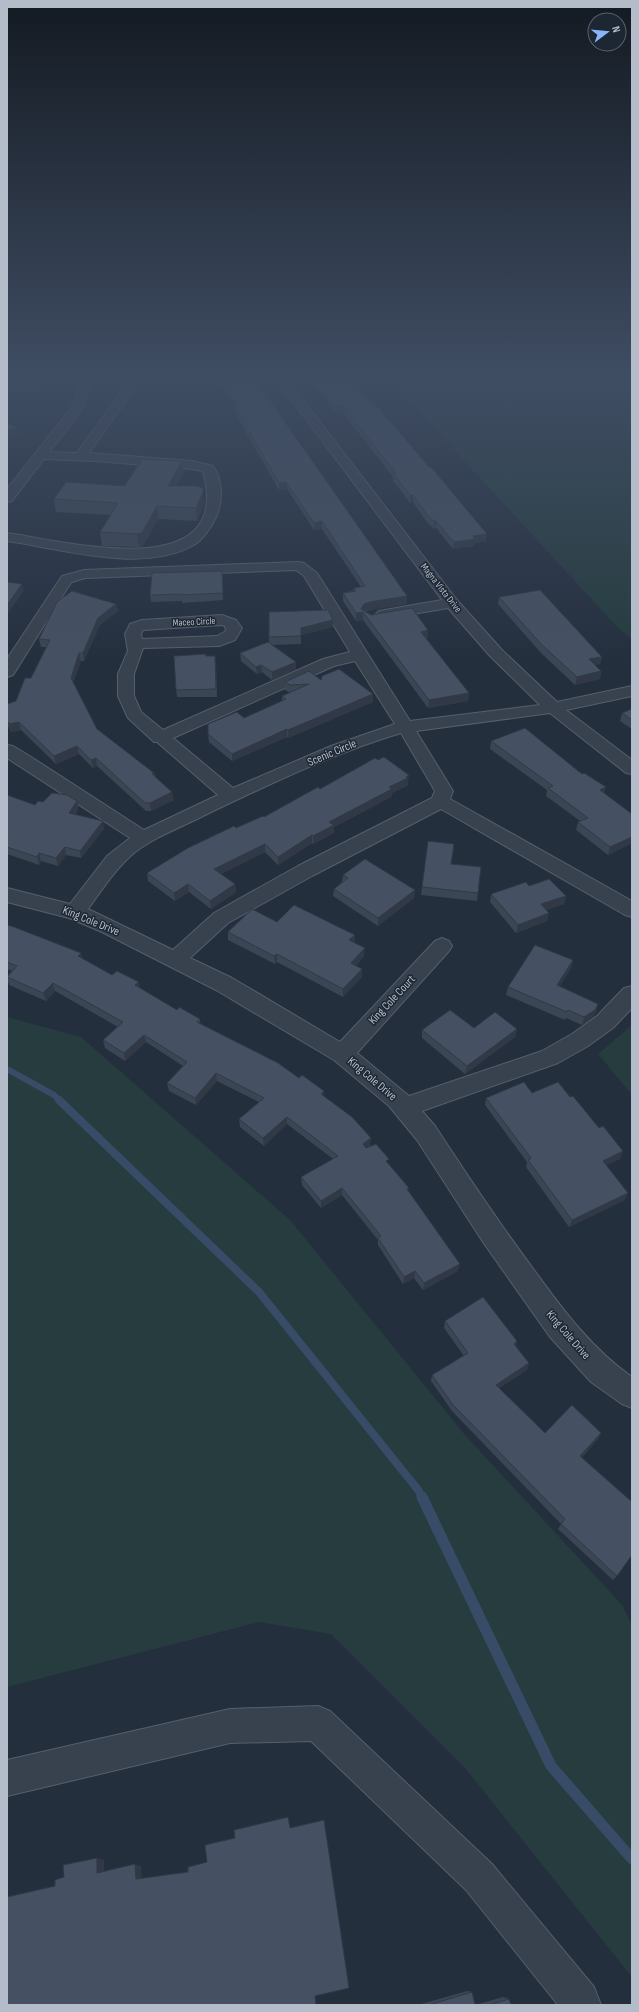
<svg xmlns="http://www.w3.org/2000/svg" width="639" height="2012" viewBox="0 0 639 2012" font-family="'Sofia Sans Condensed',sans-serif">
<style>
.green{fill:#263c3f}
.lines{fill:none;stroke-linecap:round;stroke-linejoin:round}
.stream-far2{stroke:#394c67;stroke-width:6}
.stream-far1{stroke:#394c67;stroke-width:8}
.stream{stroke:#394c67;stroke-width:11}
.minor-casing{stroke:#565f6c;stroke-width:2}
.minor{fill:#38414e;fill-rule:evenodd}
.wall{fill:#3b4654}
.shaded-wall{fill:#303945}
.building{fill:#455162;stroke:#303945}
.labels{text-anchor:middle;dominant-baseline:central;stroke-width:3;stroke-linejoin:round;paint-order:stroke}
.far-street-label{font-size:10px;fill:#b4bcc9;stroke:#1d2633}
.street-label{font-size:12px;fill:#b4bcc9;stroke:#1d2633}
</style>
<rect width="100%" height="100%" fill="#242f3e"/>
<path class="green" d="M388,378H632V639L619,629Z
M7,1017L81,1037L290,1220L465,1435L623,1606L632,1626V1977L466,1769L331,1634L259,1622L7,1687Z
M632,1025V1095L598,1054Z"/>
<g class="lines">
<path class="stream-far2" d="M7,1069L54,1095L60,1101"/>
<path class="stream-far1" d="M59,1100L259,1292L419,1491L422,1498"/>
<path class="stream" d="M422,1497L551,1766L632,1859"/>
<defs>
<path id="minor" d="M81,378H91C88,408 67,429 49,452L77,453L131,378H142L89,453L192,461L213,466C223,480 223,502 216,517C212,526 203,540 194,545C143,574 62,549 7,541V533C65,541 235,587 203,471L192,469L96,461L44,459L12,501L7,502V489L72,407L80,387Z
M275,378H286L457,600L502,650L557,702L632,686V696L566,710L632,760V774L626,773L550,713L416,731L453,791L450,799L632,901V917L625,915L441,809L312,876L228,923L190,958L232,978L340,1042L435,941L442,938L449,941L452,946L449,951L357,1053L409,1096L542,1051L572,1034L597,1016L624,988L632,986V1008L613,1028L588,1046L558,1063L422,1111L435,1126C467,1175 499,1223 534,1270C563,1310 592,1349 632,1377V1408L622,1404L591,1382L550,1337L483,1242L417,1140L389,1106L334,1060L216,990L102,932L69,918L7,902V888L70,904L107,856L130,838L7,758V745L13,746L31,757L144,830L218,795L157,742H154L128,718L118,696V674L128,651L125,634L130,624L142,620L222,615L236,620L242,628L235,640L219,646L143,648L134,674V696L141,712L163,730L323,659L350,652L304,576L296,570L85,578L72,582L68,587L15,672L13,675L7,677V659L62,576L84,570L299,562L304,563L317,573L410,721L540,705L490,656L448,608L384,619L379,617L376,614L379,611L442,600ZM221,625L225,626L226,631L217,636L142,639L141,634L143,630ZM355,661L395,724L331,746L233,788L173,738L334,666ZM401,733L435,791L432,798L298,866L214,913L173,950L88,909C102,890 115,869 134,853C154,837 182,827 205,815C268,785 334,753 401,733Z
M318,1706L330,1711L492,1864L594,1987L601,2005H558L466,1890L311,1741L230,1743L7,1796V1760L230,1709Z"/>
</defs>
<use href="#minor" class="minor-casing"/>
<use href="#minor" class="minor"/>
</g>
<path class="wall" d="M7,378H43L42,391L7,393Z
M214,378H254L407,596V604L369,610L365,612L371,615L428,630V638H426L469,693L468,701L428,708L363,620L356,621L343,601V593L353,591L354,588L361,587L322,529L314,530L287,489L279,490L235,413V407L238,406Z
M308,378H351L486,541L475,543L474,546L453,549L436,528L434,529L427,522L413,502L410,503L405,496L393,481V477L343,413H336Z
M182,461L183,474L176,486L204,505L197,521L158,519L143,546L139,547L102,546L100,532L111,515L56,512L54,499L125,486Z
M222,571L223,600L182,603V601L151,602L150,595Z
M499,597L602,657L600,664L595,665L601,671L600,679L575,685L541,653L498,604Z
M116,604L118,611L100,625L84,661H81L73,683L97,729L154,773L155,776L174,800L151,811H146L97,766L93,768L79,754L56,764L21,730L11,732L7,723V704L16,701L31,678L46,647H41L39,639Z
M333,627L301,635V644L272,645L296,669L272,680L262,672L257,674L241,661L240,653L269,643V637Z
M206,656L216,663L217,697H177L176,690Z
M321,680L373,702L288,738L287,737L232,761L209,742L208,734L282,701V696L290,693L285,690V682Z
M632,709V729L620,721L622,713Z
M491,741L582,774L604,793L632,814V843L608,855L576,830L578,822L580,821L546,796L547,790L490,749Z
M408,783V784L407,786L392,793L391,797L334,827V833L313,844L312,843L278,865L265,852L221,874L235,884L236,892L211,909L189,892L175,901L148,881L147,873L236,828L264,817Z
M7,795L35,805L43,802L77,801L78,809L75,815L104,829L81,858L66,855L58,866L41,861L39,865L7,854Z
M451,864L478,893L477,901L421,895L422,887Z
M343,875L415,890L414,898L378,926L333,896L334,889L342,882Z
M529,886L566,896L564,904L546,910L549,913L547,921L516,933L490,902L491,894Z
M277,922L355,943L364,956L356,966L362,969V977L343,997L277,962L275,964L228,940V932Z
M7,925L83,959L112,975L140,988L177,1010L200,1019V1023L324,1097L370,1146L368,1147L389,1164L409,1192L458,1271L423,1290L414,1278L403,1284L378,1245V1240L342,1195L321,1208L302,1185L301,1177L333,1159L287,1124L264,1146L240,1127L239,1119L259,1102L217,1081L196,1105L169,1091L167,1083L183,1066L146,1042L125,1061L105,1048L103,1040L118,1027L55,991L46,1001L9,985L7,976L12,971L7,969Z
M573,960L571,968L559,987L598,1004L596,1012L593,1017L582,1025L566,1018L565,1020L506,995L508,987Z
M474,1028L517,1029L515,1037L465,1074L422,1038V1030Z
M532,1093L570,1097L599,1128L620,1159L606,1165L625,1200L569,1227L526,1167L527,1162L485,1105L486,1098Z
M445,1321L517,1341L516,1346L527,1370L499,1388L545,1433H601L598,1439L582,1457L617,1576L613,1580L558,1529L561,1524L452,1411L431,1381L432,1375L464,1356L444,1328Z
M467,1991L472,1992L475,2005H418Z
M503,1997L509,1999L511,2005H475Z"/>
<path class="shaded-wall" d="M41,378H43L42,391L41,384Z
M343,406V413H336V407Z
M17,427L18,434L7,438V431Z
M182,461L183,474L169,499L168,486Z
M286,482L287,489L279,490V483Z
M203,492L204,505L197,521L196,508Z
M410,495H413V502L410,503Z
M157,506L158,519L143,546L139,547L137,534Z
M322,521V529L314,530V523Z
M434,521H436V528L434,529Z
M487,534L486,541L475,543L474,546L453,549L454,542L473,536Z
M22,584L24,591L7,615V605Z
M407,596V604L369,610L363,612V620L356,621V613L364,604L370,602Z
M116,604L118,611L100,625L84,661L83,653L98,618Z
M333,620V627L301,635V628Z
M428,630V638L420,639L421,632Z
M79,653L81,661L72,686L71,678Z
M602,657L600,664L587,667L589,659Z
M296,662V669L272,680V672Z
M261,665L262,672L257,674L256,667Z
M601,671L600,679L575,685L577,677Z
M469,693L468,701L428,708L429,700Z
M373,694V702L288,738V730Z
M19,722L21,730L11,732L9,724Z
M287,729V737L232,761V754Z
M77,746L79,754L56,764L54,756Z
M96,758L97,766L93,768L91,760Z
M409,775L408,783V784L407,786L392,793L391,797L334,827V833L313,844V836L329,822Z
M606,787L604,795L600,790Z
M172,792L174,800L151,811L150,803Z
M77,801L78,809L71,821L69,813Z
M103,821L104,829L81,858L80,851Z
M312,835V843L278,865V857Z
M632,837V843L608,855L610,847Z
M265,844V852L214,877V869Z
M65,847L66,855L58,866L56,858Z
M39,853L41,861L39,865L37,857Z
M188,884L189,892L175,901L174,893Z
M235,884L236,892L211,909L210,901Z
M415,890L414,898L378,926V918Z
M566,896L564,904L540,912L541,904Z
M549,913L547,921L516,933L518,925Z
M355,935V943L348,948L349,940Z
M365,948L364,956L351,971V963Z
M81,953L83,960L78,956Z
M277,954V962L275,964L274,956Z
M573,960L571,968L555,993L557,985Z
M362,969V977L343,997V989Z
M139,982L140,990L135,985Z
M53,983L55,991L46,1001L43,993Z
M598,1004L596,1012L593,1017L582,1025L584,1017Z
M517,1029L515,1037L465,1074L467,1066Z
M144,1035L146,1042L125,1061L124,1053Z
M216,1073L217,1081L196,1105L195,1098Z
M324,1091V1099L321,1094Z
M287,1117V1124L264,1146L263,1138Z
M371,1138L370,1146L363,1152V1144Z
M623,1151L620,1159L600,1168L603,1161Z
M342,1188V1195L321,1208V1201Z
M628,1193L625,1200L569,1227L572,1220Z
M460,1264L458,1271L423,1290L424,1283Z
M415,1271L414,1278L403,1284L404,1277Z
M517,1341L515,1348L514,1344Z
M529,1363L527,1370L494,1391L496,1385Z
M601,1433L598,1439L577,1461L580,1456Z
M97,1858L104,1860V1875L97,1873Z
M135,1864L141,1866L142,1881L136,1879Z"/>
<path class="building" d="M7,378H41V384L7,387Z
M219,378H254L407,596L370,602L364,604L361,609L371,615L412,608L428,630L421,632L469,693L429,700L363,612L356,613L343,593L356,591L354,588L365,586L322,521L314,523L286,482L279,483L235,407L242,406Z
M313,378H351L377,408H379L429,467H431L487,534L473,536L475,539L454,542L436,521H434L427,515L413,495H410L405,489L394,474L396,473L343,406L336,407Z
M7,423L17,427L7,431Z
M142,459L182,461L168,486H197L203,488V492L196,508L157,506L142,533L137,534L100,532L118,503L54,499L66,482L125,486Z
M222,571L223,593L182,595V594L150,595L152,573Z
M7,582L22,584L7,605Z
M540,590L602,657L589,659L601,671L577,677L542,645L499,597Z
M72,591L116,604L98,618L83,653H79L71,678L97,729L154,773L152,774L172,792L150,803H145L96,758L91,760L77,746L54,756L19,722L9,724L7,720V704L16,701L25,678H31L50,640L39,639L57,602Z
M328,610L333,620L301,628V636L269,637V612Z
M268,642L296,662L272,672L261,665L256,667L240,653Z
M206,654V656H215L216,689L176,690L174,656Z
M339,669L373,694L288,730L287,729L232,754L208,734V724L237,712L244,718L286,699L282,696L309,684L290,685L285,682L309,671L321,680L322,676Z
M632,709V720L622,713Z
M525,728L582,774L584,773L606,787L600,790L632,814V837L610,847L578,822L588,818L548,788L553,786L491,741Z
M384,757L409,775L406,777L408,778L389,787L392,789L329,822L334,825L313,836L312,835L278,857L265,844L214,869L235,884L210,901L188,884L174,893L147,873L188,848L234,826L236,828L263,816L264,817L318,787L320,789L375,758L378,760Z
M52,793L67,795L77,801L69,813L103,821L80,851L65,847L56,858L39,853L37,857L7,847V795L35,805L38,801L43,802Z
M428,841L454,844L451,864L481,867L478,893L422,887Z
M365,859L415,890L378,918L334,889L348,878L343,875Z
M549,879L566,896L541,904L549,913L518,925L491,894L526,882L529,886Z
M294,905L355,935L349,940L365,948L351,963L362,969L343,989L277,954L274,956L228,932L252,909L277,922Z
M7,925L14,927L81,953L78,956L112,975L117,971L139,982L135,985L177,1010L179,1007L200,1019L197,1022L278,1063L299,1078L302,1075L324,1091L321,1094L352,1117L371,1138L363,1144L366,1148L376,1144L389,1159L386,1161L409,1188L407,1189L460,1264L424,1283L415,1271L404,1277L378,1238L381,1236L342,1188L321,1201L301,1177L338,1156L287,1117L263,1138L239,1119L264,1098L216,1073L195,1098L167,1083L187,1062L144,1035L124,1053L103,1040L123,1022L53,983L43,993L7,977L17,966L7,962Z
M535,945L573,960L557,985L598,1004L595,1010L584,1017L568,1010L567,1012L508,987Z
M450,1010L474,1028L495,1012L517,1029L467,1066L422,1030Z
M524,1082L532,1093L558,1082L570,1097L573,1096L599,1128L603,1126L623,1151L603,1161L628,1193L572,1220L528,1160L531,1158L486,1098Z
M483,1297L517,1341L514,1344L529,1363L496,1385L545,1433L572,1405L601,1433L580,1456L631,1501L632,1500V1555L617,1576L561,1524L565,1519L453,1405L432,1375L468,1353L445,1321Z
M288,1817L290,1828L324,1820L349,1988L315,1996L316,2005H7V1897L55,1886V1880L64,1877L63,1865L97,1858V1873L135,1864L136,1879L188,1872V1867L207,1862L205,1845L235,1838L234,1830Z
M472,1992L475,2005H429Z
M509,1999L511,2005H489Z"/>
<linearGradient id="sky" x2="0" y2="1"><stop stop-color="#141a22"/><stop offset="0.57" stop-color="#3f4d63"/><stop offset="1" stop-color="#3f4d63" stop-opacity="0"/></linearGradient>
<rect width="639" height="660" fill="url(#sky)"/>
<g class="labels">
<g class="far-street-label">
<text transform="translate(441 588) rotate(52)">Magna Vista Drive</text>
<text transform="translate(194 622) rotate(-3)">Maceo Circle</text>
</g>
<g class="street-label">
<text transform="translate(332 753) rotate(-23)">Scenic Circle</text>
<text transform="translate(91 921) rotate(22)">King Cole Drive</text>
<text transform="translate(392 1000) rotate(-47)">King Cole Court</text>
<text transform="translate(372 1079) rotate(40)">King Cole Drive</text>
<text transform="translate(568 1335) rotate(49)">King Cole Drive</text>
</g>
</g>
<rect width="639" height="2012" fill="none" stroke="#b4bcc9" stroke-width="16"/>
<g transform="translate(607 32) rotate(74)"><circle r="19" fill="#1d2633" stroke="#59626f"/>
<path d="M0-3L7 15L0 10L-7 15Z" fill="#8ab4f8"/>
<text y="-6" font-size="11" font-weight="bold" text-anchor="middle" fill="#b4bcc9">N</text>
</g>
</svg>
